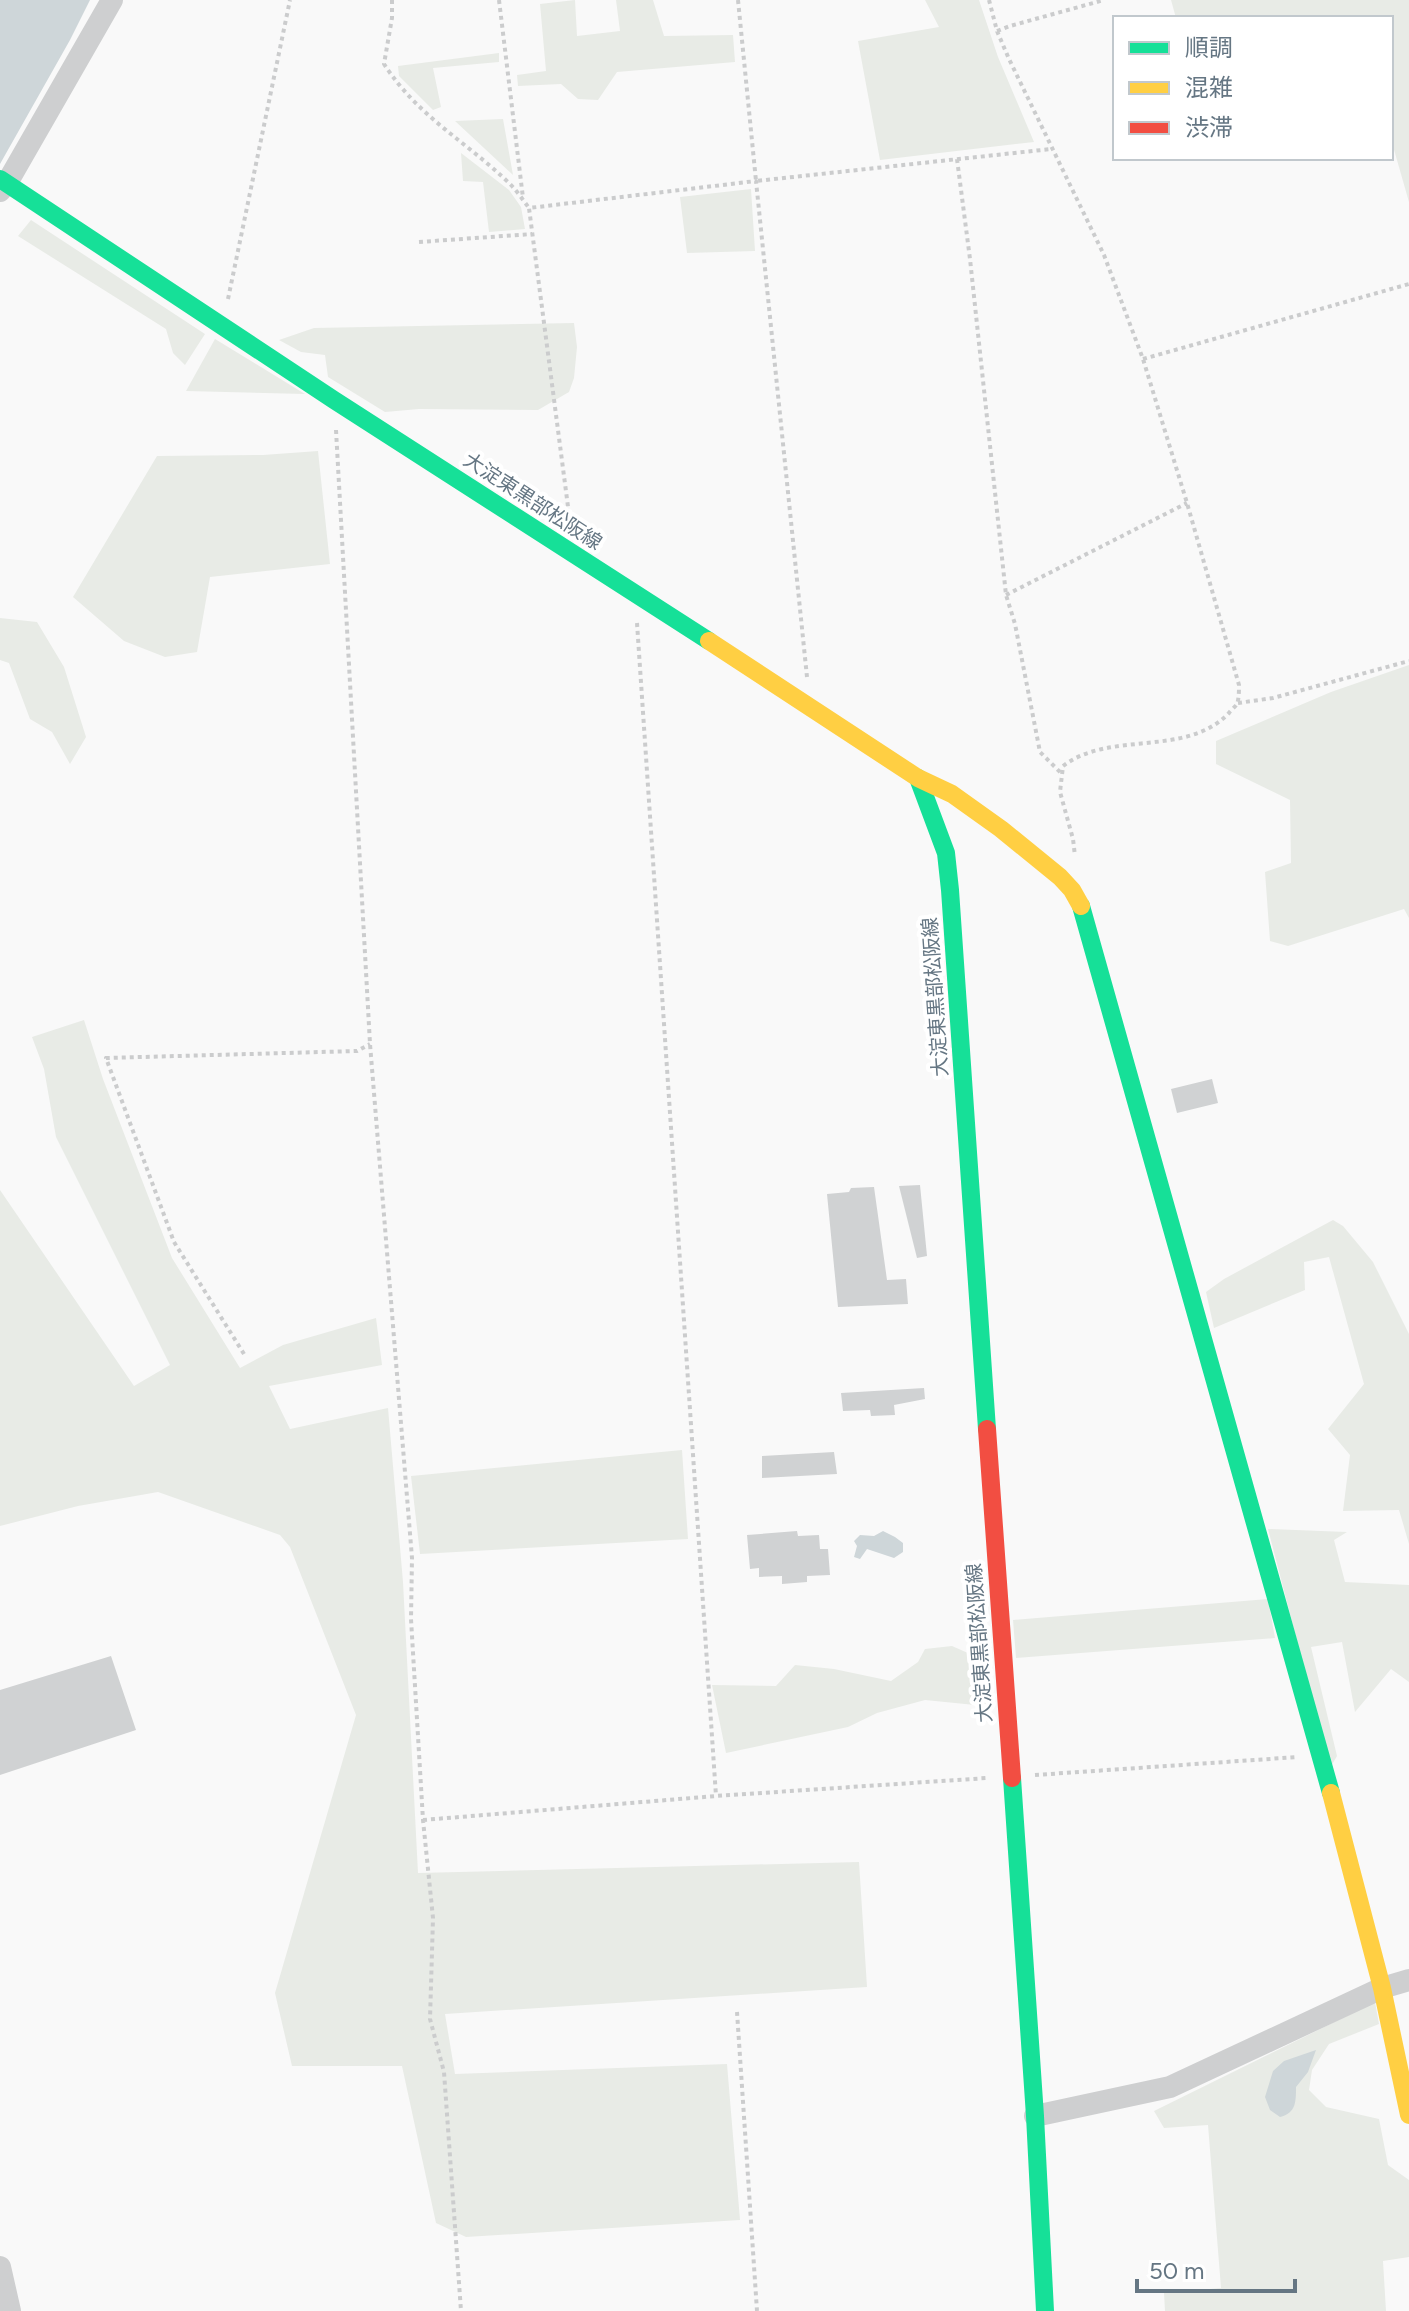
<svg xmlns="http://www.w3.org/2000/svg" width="1409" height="2311" viewBox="0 0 1409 2311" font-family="Figtree,'Noto Sans JP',sans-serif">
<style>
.green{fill:#e8ebe6}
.water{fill:#ced6d9}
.building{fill:#d0d2d3}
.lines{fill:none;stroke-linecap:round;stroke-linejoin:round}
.path{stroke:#cbcccd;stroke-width:4;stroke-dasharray:4 4;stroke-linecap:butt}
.street{stroke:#cecfd0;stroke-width:22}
.fast{stroke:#16e098;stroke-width:18}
.slow{stroke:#ffcf43;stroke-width:18}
.jam{stroke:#f24e42;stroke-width:18}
.labels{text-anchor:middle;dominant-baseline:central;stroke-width:8;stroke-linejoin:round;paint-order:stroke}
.street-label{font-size:20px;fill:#657683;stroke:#fff}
</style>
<rect width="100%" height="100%" fill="#f9f9f9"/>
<path class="green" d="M575,0L577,36L620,31L616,0H653L664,36L733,35L735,62L617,72L598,100L578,99L561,84L518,86L517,75L546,71L540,4Z
M925,0H979L998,57L1034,142L880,160L858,41L939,27Z
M1171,0H1409V202L1391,139V18H1176Z
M499,53V62L433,68L441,107L433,110L399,76L398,66Z
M503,119L513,175L455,121Z
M461,153L509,190L521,207L525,229L489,232L483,182L463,181Z
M751,189L755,251L687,253L680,197Z
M31,220L205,334L185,365L173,353L166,329L18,236Z
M574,323L577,347L574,378L569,392L538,410L419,409L385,412L328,377L325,355L301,352L279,340L314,328Z
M215,339L305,394L186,391Z
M318,451L330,564L210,577L197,652L165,657L124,641L73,597L157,456L263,455Z
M0,618L37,622L64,667L86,737L70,764L52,732L30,719L9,663L0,660Z
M1409,665V918L1404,909L1288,946L1270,941L1265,872L1291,863L1290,800L1216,764V741L1331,692Z
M84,1020L103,1079L172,1258L240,1368L283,1345L376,1318L382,1365L269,1386L290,1429L388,1408L403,1582L418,1873L859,1862L867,1987L445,2014L455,2074L727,2064L740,2220L466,2237L436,2223L402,2066H292L275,1993L356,1715L290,1547L280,1535L158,1492L78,1506L0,1526V1190L134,1386L170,1365L56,1137L44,1069L32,1037Z
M1333,1220L1343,1226L1373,1262L1409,1334V1544L1399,1510L1343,1511L1350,1455L1328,1429L1364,1384L1329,1257L1304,1262L1305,1290L1214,1328L1206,1292L1224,1279Z
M682,1450L688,1539L420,1554L411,1476Z
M1268,1529L1347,1532L1334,1540L1345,1582L1409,1585V1682L1391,1669L1355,1712L1342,1642L1311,1647L1337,1756L1330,1768Z
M1268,1599L1275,1638L1016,1658L1013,1620Z
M952,1646L986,1661L991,1670L995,1707L925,1700L877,1713L848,1727L726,1753L712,1685L776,1686L795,1665L834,1669L891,1681L918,1662L925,1649Z
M1375,2002L1379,2024L1329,2044L1312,2070L1309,2090L1326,2107L1379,2119L1388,2165L1409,2180V2257L1383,2261L1386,2311H1165L1164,2293L1221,2288L1208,2125L1164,2128L1154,2111Z"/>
<path class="water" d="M0,0H90L70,40L0,164Z
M883,1531L895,1537L903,1543V1552L894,1558L867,1549L860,1559L854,1557L857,1546L854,1541L860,1535L874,1536Z
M1316,2050L1308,2072L1296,2087C1296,2102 1296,2113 1280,2117L1270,2110L1265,2097L1273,2071L1284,2061Z"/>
<path class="building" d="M1212,1079L1218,1103L1177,1113L1171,1089Z
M920,1185L927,1256L917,1258L899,1186Z
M874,1187L887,1280L906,1279L908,1304L838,1307L827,1194L849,1192L851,1188Z
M924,1388L925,1399L894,1405L895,1415L871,1416L870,1410L843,1411L841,1393Z
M834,1452L837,1474L762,1478V1456Z
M797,1531L798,1536L819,1535L820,1549H828L830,1575L807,1576V1582L782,1584V1576L759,1577V1568L750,1569L747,1535Z
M111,1656L136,1730L0,1775V1690Z"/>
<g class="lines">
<path class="path" d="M392,0V18L384,64C419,118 466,141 510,184C517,191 523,200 529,208
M499,0L523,198
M738,0L756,181L1051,149
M989,0L997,31L1009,59L1104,255L1143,359L1187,503L1239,685C1239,690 1239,699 1237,704C1235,707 1231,710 1229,713C1186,758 1110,730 1063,766L1060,792L1073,839L1075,856
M997,31L1010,26L1104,0
M957,159L970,259L1006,595L1015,624L1040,752L1062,774
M419,242L532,234
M228,299L290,0
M1143,359L1409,284
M336,430L370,1044L412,1558L411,1619L423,1820L433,1918L430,2019L444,2072L461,2311
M570,522L529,208L756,181L807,677
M1006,595L1187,503
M637,623L716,1796
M1238,703L1273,698L1409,661
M244,1354L174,1242L106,1058L357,1051L370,1044
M1035,1775L1298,1757
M423,1820L716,1796L987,1778
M737,2012L757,2311"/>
<path class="street" d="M0,191L7,183L112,0
M1035,2116L1170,2087L1382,1988L1409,1980
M0,2267L10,2311"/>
<path class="fast" d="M0,179L334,400L709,641
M918,778L946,853L950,890L987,1429
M1081,906L1331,1793
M1012,1778L1035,2116L1045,2311"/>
<path class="slow" d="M709,641L918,778L952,794L1001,829L1060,877L1072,890L1081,906
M1331,1793L1382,1988L1409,2115"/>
<path class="jam" d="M987,1429L1012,1778"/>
</g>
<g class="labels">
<g class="street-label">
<text transform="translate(533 501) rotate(33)">大淀東黒部松阪線</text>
<text transform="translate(935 997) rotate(-94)">大淀東黒部松阪線</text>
<text transform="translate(979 1643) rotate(-94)">大淀東黒部松阪線</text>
</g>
</g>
<rect x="1113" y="16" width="280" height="144" fill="#ffffff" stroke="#c1c8cd" stroke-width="2"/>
<rect x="1129" y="42" width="40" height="12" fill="#16e098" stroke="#c1c8cd" stroke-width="2"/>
<text x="1185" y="56" font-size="24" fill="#657683">順調</text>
<rect x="1129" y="82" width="40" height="12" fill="#ffcf43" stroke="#c1c8cd" stroke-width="2"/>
<text x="1185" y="96" font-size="24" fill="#657683">混雑</text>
<rect x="1129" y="122" width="40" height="12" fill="#f24e42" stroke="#c1c8cd" stroke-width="2"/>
<text x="1185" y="136" font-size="24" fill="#657683">渋滞</text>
<path d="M1137 2279v12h158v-12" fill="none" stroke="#657683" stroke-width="4"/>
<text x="1149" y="2279" font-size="24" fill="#657683" stroke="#ffffff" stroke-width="6" paint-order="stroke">50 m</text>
</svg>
